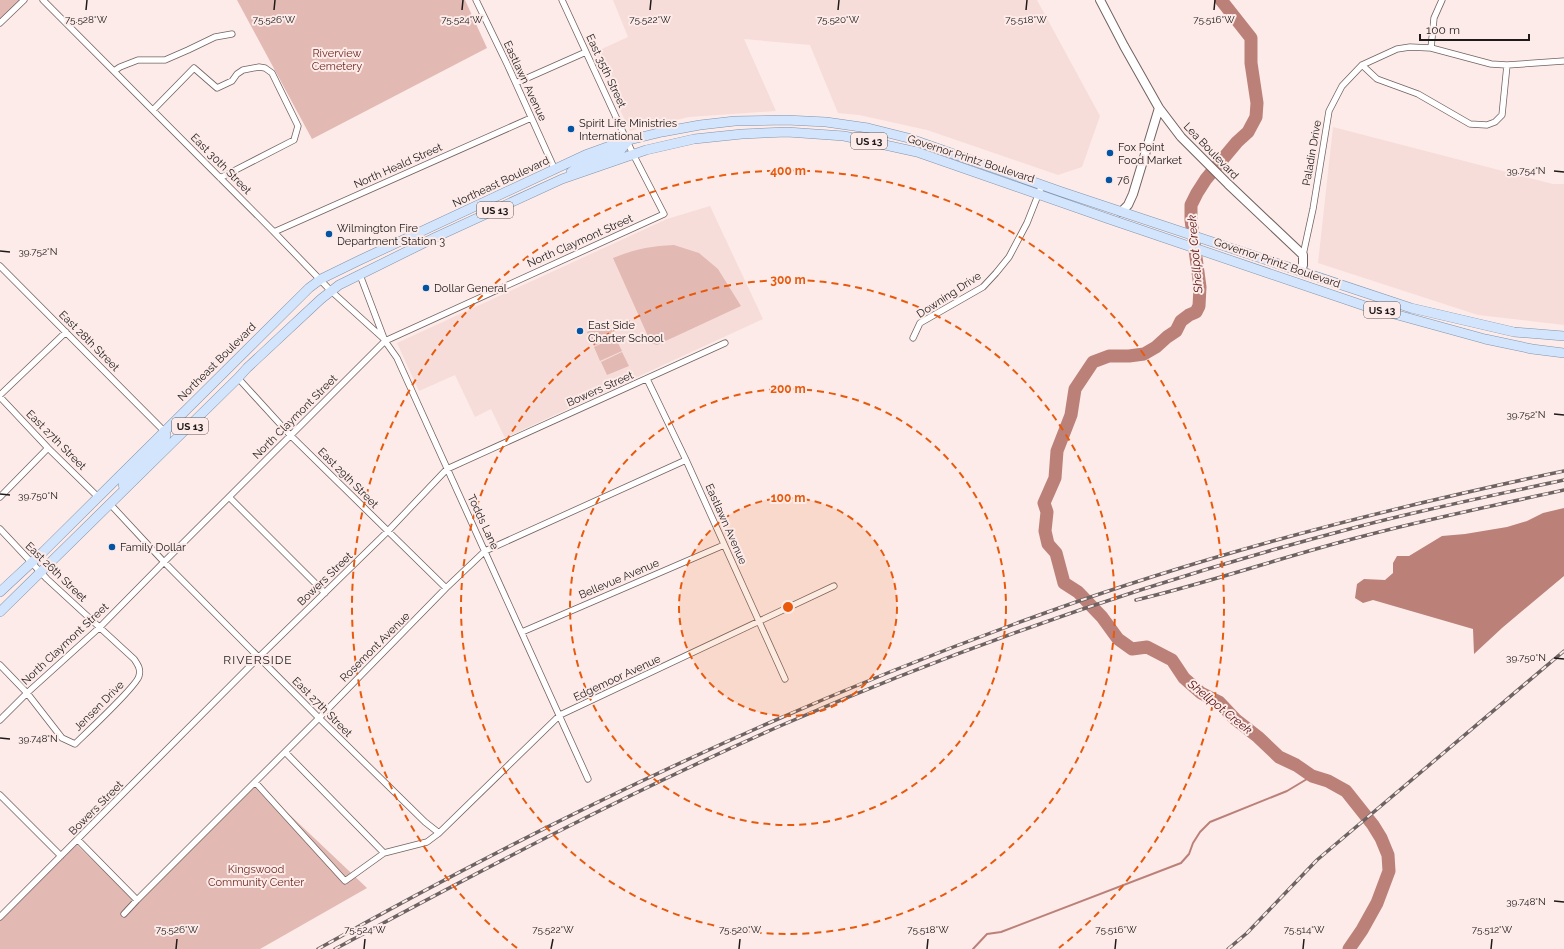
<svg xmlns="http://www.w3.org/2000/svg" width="1564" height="949" viewBox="0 0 1564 949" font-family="Raleway,sans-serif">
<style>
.built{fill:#f7ddd9}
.green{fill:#e2b9b3}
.water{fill:#bb8179}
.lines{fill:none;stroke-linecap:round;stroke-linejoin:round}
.stream{stroke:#bb8179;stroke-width:2}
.river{stroke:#bb8179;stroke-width:13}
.street-casing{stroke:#716260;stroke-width:7}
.secondary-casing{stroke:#716260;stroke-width:10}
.primary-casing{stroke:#8193ab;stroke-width:10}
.street{stroke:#fff;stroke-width:5.5}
.secondary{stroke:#fff;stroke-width:8}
.primary{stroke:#d3e5fc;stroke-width:9}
.rail-casing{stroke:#6c6362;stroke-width:3.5}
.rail{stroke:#fcebe8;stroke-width:2;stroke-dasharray:6;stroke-linecap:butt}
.ticks{fill:none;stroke:#1f1a19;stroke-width:1.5}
.ring{fill:none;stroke:#e8590c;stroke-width:2;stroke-dasharray:7 5}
.poi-dot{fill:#0354a3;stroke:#fcebe8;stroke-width:1.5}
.labels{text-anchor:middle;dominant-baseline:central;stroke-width:4;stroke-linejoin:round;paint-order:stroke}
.shield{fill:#fcebe8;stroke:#615957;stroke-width:1}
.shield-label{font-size:10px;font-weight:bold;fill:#1f1a19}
.park-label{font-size:11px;fill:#6f2821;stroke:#fcebe8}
.street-label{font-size:11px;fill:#1f1a19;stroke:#fcebe8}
.poi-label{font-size:11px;fill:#1f1a19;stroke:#fcebe8;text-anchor:start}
.water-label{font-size:12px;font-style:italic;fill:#530c09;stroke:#fcebe8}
.neighbourhood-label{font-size:12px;letter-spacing:1px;fill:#1f1a19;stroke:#fcebe8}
.ticks-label{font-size:10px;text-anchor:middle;fill:#1f1a19;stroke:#fcebe8;stroke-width:4;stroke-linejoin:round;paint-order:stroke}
.centre{fill:#e8590c;stroke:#fcebe8;stroke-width:2}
.ring-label{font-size:12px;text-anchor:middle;font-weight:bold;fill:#e8590c;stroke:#fcebe8;stroke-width:4;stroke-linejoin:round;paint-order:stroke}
</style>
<rect width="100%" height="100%" fill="#fcebe8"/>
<path class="built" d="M613,0H1037L1100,116L1082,167L1058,175L927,130L859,115L838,113L810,45L744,39L776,111L689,117L630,131L593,53L628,37Z
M1333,127L1553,184H1564V325L1478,315L1318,263Z
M710,206L763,319L505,438L491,409L475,417L455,375L419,391L397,343L667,219Z"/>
<path class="green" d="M0,0H24L0,23Z
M237,0H465L487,48L312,139Z
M674,245L699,253L718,269L741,306L657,345L651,343L613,258C635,249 651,246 674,245Z
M608,322L615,336L594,346L587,332Z
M615,337L622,351L600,361L594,347Z
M622,352L629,366L607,375L601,362Z
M255,782L367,888L260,949H0V918L75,843L135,901Z"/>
<path class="water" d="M1564,508V576L1502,628L1474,654L1473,629L1373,600L1363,603L1355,598L1357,584L1364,579L1385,580L1393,573V563L1397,556H1409L1442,536L1465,534L1507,527L1527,521L1543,513Z"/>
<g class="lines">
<path class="stream" d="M973,949L987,934L1001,932L1181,863L1189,854L1193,843L1200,832L1210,822L1287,791L1312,776"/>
<path class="river" d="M1221,0L1251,38V63L1257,103L1256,117L1248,132L1237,142L1206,179L1197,193L1191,205V220L1200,287L1199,306L1196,312L1189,315L1181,321L1176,331L1167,337L1156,347L1144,354L1129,356H1109L1093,362L1075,389L1071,415L1057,451L1055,478L1044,503L1047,512L1045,531L1048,544L1056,553L1064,583L1078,592L1102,617L1118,639L1132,649L1147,647L1172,660L1184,678L1201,693L1219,702L1235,719L1258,737L1279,757L1296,765L1312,776L1328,781L1346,791L1373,825L1381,838L1388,855L1389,871L1377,903L1362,930L1349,949"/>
<defs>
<path id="street" d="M43,0L274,232L330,290L384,339
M476,0L508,66L555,170
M0,23L24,0
M1431,48L1434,18L1442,0
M1362,65L1377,79L1418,94L1470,124L1487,125L1495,122L1502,115L1507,65
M114,71L120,67L138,60H165L188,50L215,37L232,34
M516,83L586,52
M153,110L194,68L217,88L232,81L237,74L243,70L259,67L265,68L272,73L298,126L294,140L220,178
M274,232L531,118
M1303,255L1313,209L1329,111L1342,86L1362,65L1397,49L1410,47L1431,48L1491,64L1507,65L1564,61
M0,266L164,431
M360,275L385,341L397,358L588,779
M913,338L920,323L983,287L996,273L1009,257L1027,223L1042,185
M238,378L290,435L446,588
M647,379L686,460L785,679
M0,395L66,332
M0,397L48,448L98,497
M0,497L48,448
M229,497L325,593
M111,505L164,562L319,718L425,822L439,833
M0,529L47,579L134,659C138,665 141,669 139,676C137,686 85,734 75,744L62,738L27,693L0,665
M522,632L724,545
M0,720L27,693L100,627L164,562L385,341L664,214L633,154L562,0
M285,752L384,853
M255,782L345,881L384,853L427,842L439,833L560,715L834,586
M0,795L61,856
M78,840L137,900
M124,914L137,900L319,718L446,588L485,551L686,460
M0,917L259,657L388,531L447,469L725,343"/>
<path id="secondary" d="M1100,0L1124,46L1159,108L1181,137L1228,184L1303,255V265L1301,271
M1121,212L1128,205L1133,194L1159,108"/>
<path id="primary" d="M571,172L583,164L620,151L628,141
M123,485L131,474L164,442L166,435L164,431
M0,592L43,552L309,288L321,279L360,260L585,155L621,142L662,132L700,125L735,121L786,120L826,122L868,128L908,138L1062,192L1411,308L1514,332L1564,336
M0,612L238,378L247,368L321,299L339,285L436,237L562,179L646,150L694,139L742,134L787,132L844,136L917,152L1109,219L1365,306L1485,339L1532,349L1564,353"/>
</defs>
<use href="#street" class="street-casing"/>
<use href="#secondary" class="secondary-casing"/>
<use href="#primary" class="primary-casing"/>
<use href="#street" class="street"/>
<use href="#secondary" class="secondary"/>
<use href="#primary" class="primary"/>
<defs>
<path id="rail" d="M1136,600C1212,582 1285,556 1360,537C1428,519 1496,505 1564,490
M318,949C551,818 793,703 1045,613C1214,552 1388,508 1564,471
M335,949C481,870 628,793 780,726C966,645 1161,578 1357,527C1425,509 1495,495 1564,480
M1228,949L1247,933L1317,860L1564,651"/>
</defs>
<use href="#rail" class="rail-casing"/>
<use href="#rail" class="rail"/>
</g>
<path class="ticks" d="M86,10L87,0M274,10L275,0M462,10L463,0M650,10L651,0M838,10L839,0M1026,10L1027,0M1214,10L1215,0M1554,171L1564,172M0,251L10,252M1554,414L1564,415M0,494L10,495M1554,658L1564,659M0,738L10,739M1554,901L1564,902M176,949L177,939M364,949L365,939M551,949L553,939M739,949L740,939M927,949L928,939M1115,949L1116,939M1303,949L1304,939M1491,949L1492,939"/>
<circle cx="788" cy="607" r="109" fill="#e8590c" fill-opacity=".12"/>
<g class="ring">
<circle cx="788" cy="607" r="109"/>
<circle cx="788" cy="607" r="218"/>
<circle cx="788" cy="607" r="327"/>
<path d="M517 948A436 436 0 1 1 1059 948"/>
</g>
<g class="poi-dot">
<circle cx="571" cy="129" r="4"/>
<circle cx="1110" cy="153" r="4"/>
<circle cx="1109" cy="180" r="4"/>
<circle cx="329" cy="234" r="4"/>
<circle cx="426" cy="288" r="4"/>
<circle cx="580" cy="331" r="4"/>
<circle cx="112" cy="547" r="4"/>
</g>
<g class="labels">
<g class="shield">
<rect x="851" y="133" width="36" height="16" rx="3"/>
<rect x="477" y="202" width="36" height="16" rx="3"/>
<rect x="1364" y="302" width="36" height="16" rx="3"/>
<rect x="172" y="418" width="36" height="16" rx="3"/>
</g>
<g class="shield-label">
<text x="869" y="141">US 13</text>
<text x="495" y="210">US 13</text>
<text x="1382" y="310">US 13</text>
<text x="190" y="426">US 13</text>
</g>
<g class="park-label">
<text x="337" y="53">Riverview<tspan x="337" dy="13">Cemetery</tspan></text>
<text x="256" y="869">Kingswood<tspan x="256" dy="13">Community Center</tspan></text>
</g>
<g class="street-label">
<text transform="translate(606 71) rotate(65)">East 35th Street</text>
<text transform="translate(525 81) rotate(65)">Eastlawn Avenue</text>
<text transform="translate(1211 151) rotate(46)">Lea Boulevard</text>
<text transform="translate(1312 153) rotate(-80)">Paladin Drive</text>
<text transform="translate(971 159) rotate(18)">Governor Printz Boulevard</text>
<text transform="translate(221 164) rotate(45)">East 30th Street</text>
<text transform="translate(398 166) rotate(-24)">North Heald Street</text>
<text transform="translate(501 182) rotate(-25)">Northeast Boulevard</text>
<text transform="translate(580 241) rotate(-24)">North Claymont Street</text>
<text transform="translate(1277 263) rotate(19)">Governor Printz Boulevard</text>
<text transform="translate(949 295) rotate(-33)">Downing Drive</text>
<text transform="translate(89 341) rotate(45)">East 28th Street</text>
<text transform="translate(217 362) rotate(-45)">Northeast Boulevard</text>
<text transform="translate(600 389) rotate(-24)">Bowers Street</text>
<text transform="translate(295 417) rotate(-45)">North Claymont Street</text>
<text transform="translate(56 440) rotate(45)">East 27th Street</text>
<text transform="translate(348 478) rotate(45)">East 29th Street</text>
<text transform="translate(483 522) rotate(65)">Todds Lane</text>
<text transform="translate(726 524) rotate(66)">Eastlawn Avenue</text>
<text transform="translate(56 572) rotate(44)">East 26th Street</text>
<text transform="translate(325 579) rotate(-44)">Bowers Street</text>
<text transform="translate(619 579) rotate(-23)">Bellevue Avenue</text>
<text transform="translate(65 644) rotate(-43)">North Claymont Street</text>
<text transform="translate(375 647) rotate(-45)">Rosemont Avenue</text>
<text transform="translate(617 678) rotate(-25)">Edgemoor Avenue</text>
<text transform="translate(99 706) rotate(-45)">Jensen Drive</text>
<text transform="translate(322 707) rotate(45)">East 27th Street</text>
<text transform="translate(96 808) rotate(-45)">Bowers Street</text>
</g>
<g class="poi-label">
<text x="579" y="123">Spirit Life Ministries<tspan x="579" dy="13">International</tspan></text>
<text x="1118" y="147">Fox Point<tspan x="1118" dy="13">Food Market</tspan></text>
<text x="1117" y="180">76</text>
<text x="337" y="228">Wilmington Fire<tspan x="337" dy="13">Department Station 3</tspan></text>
<text x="434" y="288">Dollar General</text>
<text x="588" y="325">East Side<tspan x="588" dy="13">Charter School</tspan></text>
<text x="120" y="547">Family Dollar</text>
</g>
<g class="water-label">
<text transform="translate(1195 254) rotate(-95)">Shellpot Creek</text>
<text transform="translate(1220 707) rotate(39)">Shellpot Creek</text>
</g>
<g class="neighbourhood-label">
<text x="258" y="660">RIVERSIDE</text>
</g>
</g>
<g class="ticks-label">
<text x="86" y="23">75.528°W</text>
<text x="274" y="23">75.526°W</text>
<text x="462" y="23">75.524°W</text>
<text x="650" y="23">75.522°W</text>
<text x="838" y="23">75.520°W</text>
<text x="1026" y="23">75.518°W</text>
<text x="1214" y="23">75.516°W</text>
<text x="1526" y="174">39.754°N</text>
<text x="38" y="255">39.752°N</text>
<text x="1526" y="418">39.752°N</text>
<text x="38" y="499">39.750°N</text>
<text x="1526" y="661">39.750°N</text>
<text x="38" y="742">39.748°N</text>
<text x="1526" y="905">39.748°N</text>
<text x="177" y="933">75.526°W</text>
<text x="365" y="933">75.524°W</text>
<text x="553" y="933">75.522°W</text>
<text x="740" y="933">75.520°W</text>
<text x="928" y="933">75.518°W</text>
<text x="1116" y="933">75.516°W</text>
<text x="1304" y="933">75.514°W</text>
<text x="1492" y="933">75.512°W</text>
</g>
<circle cx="788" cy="607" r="6" class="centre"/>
<g class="ring-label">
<text x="788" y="175">400 m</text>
<text x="788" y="284">300 m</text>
<text x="788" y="393">200 m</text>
<text x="788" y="502">100 m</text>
</g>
<path d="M1420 34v6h109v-6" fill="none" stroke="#1f1a19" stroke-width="2"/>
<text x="1426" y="34" font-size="12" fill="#1f1a19" stroke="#fcebe8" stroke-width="3" paint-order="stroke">100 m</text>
</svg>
